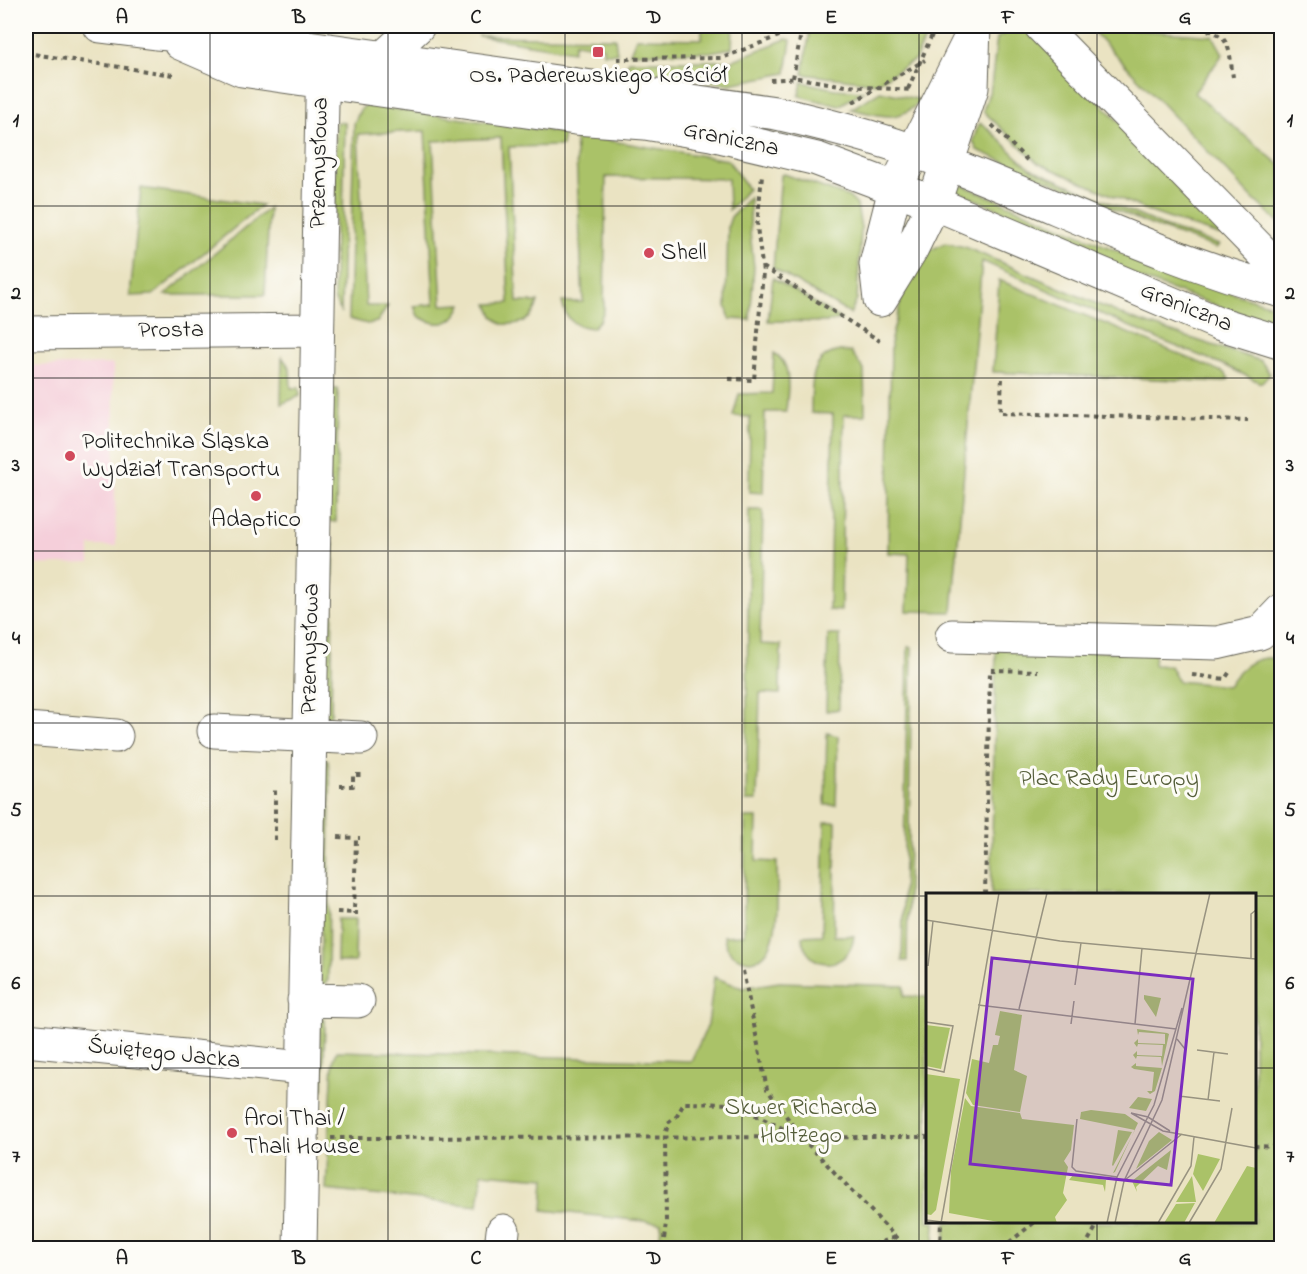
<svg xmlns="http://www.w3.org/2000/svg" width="1307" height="1274" viewBox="0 0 1307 1274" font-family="'Indie Flower',sans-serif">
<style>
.built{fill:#f5cfda}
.green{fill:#aac268;stroke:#636f42;stroke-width:1.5}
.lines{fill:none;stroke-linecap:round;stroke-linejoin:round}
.minor-casing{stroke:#646256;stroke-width:35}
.path{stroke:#646256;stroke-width:4;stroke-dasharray:4.5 4.5;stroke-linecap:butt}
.minor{stroke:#fff;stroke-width:33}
.grid{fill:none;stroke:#1c1c1c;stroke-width:1.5;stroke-opacity:0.55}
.poi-dot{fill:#d1495b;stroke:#fdfcf7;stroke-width:2}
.labels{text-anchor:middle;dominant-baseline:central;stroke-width:6;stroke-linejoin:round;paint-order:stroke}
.poi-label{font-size:24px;fill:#1c1c1c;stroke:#fdfcf7;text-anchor:start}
.street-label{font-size:24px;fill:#1c1c1c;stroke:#fdfcf7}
.park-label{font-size:24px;fill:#555e3a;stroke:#fdfcf7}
.inset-road{fill:none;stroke:#989380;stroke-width:1.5}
.view{fill:#7b2cbf;fill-opacity:0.15;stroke:#7b2cbf;stroke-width:3}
.inset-edge{fill:none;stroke:#1c1c1c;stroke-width:3}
.neatline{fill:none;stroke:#1c1c1c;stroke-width:2}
.grid-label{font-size:20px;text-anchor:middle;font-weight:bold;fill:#1c1c1c}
</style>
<rect width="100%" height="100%" fill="#fdfcf7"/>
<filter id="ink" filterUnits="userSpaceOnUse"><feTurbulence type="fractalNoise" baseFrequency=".0167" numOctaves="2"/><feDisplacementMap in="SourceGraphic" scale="12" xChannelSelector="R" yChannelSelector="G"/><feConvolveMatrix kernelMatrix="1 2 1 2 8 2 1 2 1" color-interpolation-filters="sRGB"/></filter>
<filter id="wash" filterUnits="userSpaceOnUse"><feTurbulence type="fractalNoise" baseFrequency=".008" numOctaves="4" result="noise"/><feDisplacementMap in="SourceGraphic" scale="24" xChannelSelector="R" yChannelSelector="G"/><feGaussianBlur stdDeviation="1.35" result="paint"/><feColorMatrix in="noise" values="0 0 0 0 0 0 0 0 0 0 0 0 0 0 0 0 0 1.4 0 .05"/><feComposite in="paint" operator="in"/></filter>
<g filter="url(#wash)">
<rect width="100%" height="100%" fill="#eae3c2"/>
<path class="built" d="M113,364L116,546H90V563L26,565V366Z"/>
<path class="green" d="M702,26H733L732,48L710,52L630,53L636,38L702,39Z
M820,26H931L915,60L877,83L803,74L810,29Z
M1017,26H1028L1226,235H1218L1153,213L1038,163L983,111L991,87L997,38Z
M1088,26L1213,36L1223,54L1194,93L1281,166V224L1254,200Z
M478,36L615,38L617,53H603V47L575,43L573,51Z
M786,39L791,40L786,73L730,84L639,71L626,66L629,61H731Z
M802,82L835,89L863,91L839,106L799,96Z
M880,91L921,100C898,125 880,115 851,109Z
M366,105L564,133L562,146L509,147L517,302H538C532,322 521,325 502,324L493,316L488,304L509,303L501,138L433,141L442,305L462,304C453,326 438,328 418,316L414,306L434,304L425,131L358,134L366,306H388L377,322L367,324L349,319L354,124L360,110Z
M336,122L345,123L341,313L334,298Z
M979,123C1001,135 1013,158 1034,170L1163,226L1219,245L1216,248L1151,225L977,150L973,141Z
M575,135L728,160L748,189L729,210L728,179L606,177L604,310L600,320L592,328C573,326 566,320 562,302H583Z
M784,174L849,197L857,205L861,228L857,300L850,314L773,268L781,175Z
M957,183L1179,277L1281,308V325L1249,317L1099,264L1073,241L954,190Z
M141,188L262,205L153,295L130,296Z
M750,197V232L754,267L750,320L730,319L726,306L728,226L731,217Z
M269,208L265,295H165Z
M945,243L965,247L1132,319L1261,361L1270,374L1261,383L1224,365L1160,340L982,261L952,612L907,611L909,554L888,553L891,339L908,274L928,251Z
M773,278L841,319L827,322L768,321Z
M999,280L1225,373L1229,379L1222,382L993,372Z
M840,351L851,352L864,370L865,415H844L841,611L829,610L833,414L811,413C812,387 808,356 840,351Z
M774,353C794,364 787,393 786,412H765L763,493L749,492L750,417L733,416L739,394L772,393Z
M282,357L290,368L291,388H299L300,396L281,404Z
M331,389H338L336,522L328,521Z
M749,510H763L760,644L781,645L780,694L760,693L757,801H746Z
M328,542L334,544L331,713L329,719L323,720Z
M828,635H840L839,709L826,711Z
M908,647H912L907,961H902Z
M996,649L1155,653L1154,665L1170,666L1178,681L1228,686C1240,666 1258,653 1281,660V1248H944L946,1222H1254V894H991Z
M827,733L838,736L836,805H825Z
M324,758L328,760L330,781L328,980L325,984L320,985Z
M745,818H757L756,861L777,862C776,888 785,957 751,961C736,960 725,951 724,936L744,935Z
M825,822H836L834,936H854C850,973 804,971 802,936L822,935Z
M338,919H356L355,962H337Z
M714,977L742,988L779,982L904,986V996L927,997L928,1222H935L934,1248H659L661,1223L543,1210L545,1178L482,1173L478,1206L326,1190L333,1062L337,1051L691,1061L708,1025Z
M320,1016L325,1020L323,1089H318Z"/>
</g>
<g filter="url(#ink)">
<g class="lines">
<defs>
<path id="minor" d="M100,26L156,33L265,41L776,113C834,126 891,141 946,163C1059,206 1165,260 1282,291
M1041,26L1282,272
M180,43L242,70L575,118L645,123L711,134L817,159L934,203L1218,323L1282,343
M383,58L418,26
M880,300L912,248L934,203L972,88L974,26
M880,300L876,264L895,189L969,41
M26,333L316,330
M952,636L1217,643L1260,633L1282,610
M26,729L116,736
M214,731L361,738
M304,1000L358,1001
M26,1040L303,1068
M300,1248L323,50
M501,1248L503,1231"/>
</defs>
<use href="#minor" class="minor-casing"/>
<path class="path" d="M1154,26C1174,27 1216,23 1226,43C1231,52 1231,66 1233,77
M26,53L173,75
M617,59L722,58L802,27
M793,78L802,27L807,26
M770,80L798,78L846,86L912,90
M908,89L936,26
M853,102L925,60
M992,125L1029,162
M763,267L880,341
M729,379L754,380L763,272L757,227L762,175
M1002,379L1000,413L1248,420
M1192,675L1225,679L1231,670
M340,786H353V775H361
M338,837L356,838
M275,840V787
M985,894L990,670L1038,671
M337,912L354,913
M358,913H354L356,838H360
M743,971L767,1089L801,1137L906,1248
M331,1138L928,1137
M1254,1146L1282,1147
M663,1248L666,1223L665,1137L668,1123L677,1116L684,1103L732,1104L801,1137
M865,1248L895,1237
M940,1248L941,1222
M1002,1248L1035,1222
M1084,1248L1099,1222"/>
<use href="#minor" class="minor"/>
</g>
</g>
<path class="grid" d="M210,26V1248M388,26V1248M565,26V1248M742,26V1248M919,26V1248M1097,26V894M26,206H1282M26,378H1282M26,551H1282M26,723H1282M26,896H928M1254,896H1282M26,1068H928M1254,1068H1282M1097,1222V1248"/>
<g class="poi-dot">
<rect x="592" y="46" width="12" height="12" rx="3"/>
<circle cx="649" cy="253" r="6"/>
<circle cx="70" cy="456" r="6"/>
<circle cx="256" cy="496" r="6"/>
<circle cx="232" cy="1133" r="6"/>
</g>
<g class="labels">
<g class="poi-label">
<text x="598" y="76" text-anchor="middle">Os. Paderewskiego Kościół</text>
<text x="661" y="253">Shell</text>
<text x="82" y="442">Politechnika Śląska<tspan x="82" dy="28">Wydział Transportu</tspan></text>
<text x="256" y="520" text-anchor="middle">Adaptico</text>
<text x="244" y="1119">Aroi Thai /<tspan x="244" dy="28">Thali House</tspan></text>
</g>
<g class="street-label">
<text transform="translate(731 140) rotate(12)">Graniczna</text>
<text transform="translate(320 163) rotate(-89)">Przemysłowa</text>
<text transform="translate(1186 308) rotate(22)">Graniczna</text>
<text transform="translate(171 331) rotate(-1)">Prosta</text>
<text transform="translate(311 649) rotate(-89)">Przemysłowa</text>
<text transform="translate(164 1054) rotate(6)">Świętego Jacka</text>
</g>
<g class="park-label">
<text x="1109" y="779">Plac Rady Europy</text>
<text x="801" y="1108">Skwer Richarda<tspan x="801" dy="28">Holtzego</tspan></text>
</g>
</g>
<g transform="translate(926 893)">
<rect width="330" height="330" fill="#eae3c2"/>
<path d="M218,102L235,105L230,124L218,106ZM74,118L96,122L88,177L101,183L94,219L47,212L40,200L46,166L63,170L67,152H72L74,143L69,142ZM0,132L24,135L15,176L0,173ZM211,136L241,140L243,141L236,173L235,164L211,163L210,166L207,162L211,158V162L236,163L237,152L212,151L211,154L208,150L212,146V150L239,151V141L213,139L212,142ZM210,170V173L236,175L229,198L224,201L221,198H226L228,179L208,176L205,174ZM0,181L34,186L10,317L5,322L0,321ZM212,204L226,206L220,218L203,215ZM39,205L45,213L94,220L96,226L148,232L145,257L138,268L142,274L137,300L141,307L129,324L131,330H78L23,320L25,278ZM165,217L199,221L212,230L189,279L187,280L209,237L154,226L155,219ZM192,237L206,239L187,273L186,272ZM233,239L246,247L210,276L223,248ZM245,257L241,277L232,273L210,294L211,299L206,288ZM272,261L294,266L277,298L267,281ZM321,273L330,275V329L288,330ZM147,282L180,287L179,299L177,292L143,287ZM266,283L270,309H250ZM269,310L258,330H238L250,311Z" fill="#aac268"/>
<path class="inset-road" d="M0,27L134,48L330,66M325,65V21L330,17M2,73L7,28M149,92L155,50M52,112L250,136M93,116L121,0M0,129L27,133L18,179L0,175M145,131L148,108M209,131L216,55M271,157L302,161M253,203L294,208M282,207L288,159M205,220L237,238L330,255M205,220L222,224L244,238M151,226L146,274L150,278L191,284M251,240L259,156L251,146M199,287L256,241M0,327L25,330M15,330L73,0M181,330L191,284L228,212L256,115M189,330L198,288L236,207L284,0M232,330L265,273L268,244M263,330L295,276L306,215"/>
<path class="view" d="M66,65L267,86L245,292L44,271Z"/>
<rect width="330" height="330" class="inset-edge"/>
</g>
<rect width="1307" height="1274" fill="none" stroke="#fdfcf7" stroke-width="66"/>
<rect x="33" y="33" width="1241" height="1208" class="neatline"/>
<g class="grid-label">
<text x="122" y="23">A</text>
<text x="299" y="23">B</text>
<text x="476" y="23">C</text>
<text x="654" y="23">D</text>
<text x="831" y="23">E</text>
<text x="1008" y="23">F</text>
<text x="1185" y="23">G</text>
<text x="16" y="126">1</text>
<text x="1290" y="126">1</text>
<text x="16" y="299">2</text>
<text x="1290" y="299">2</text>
<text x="16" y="471">3</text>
<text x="1290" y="471">3</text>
<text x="16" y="644">4</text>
<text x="1290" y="644">4</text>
<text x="16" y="816">5</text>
<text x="1290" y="816">5</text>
<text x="16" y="989">6</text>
<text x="1290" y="989">6</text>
<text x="16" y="1162">7</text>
<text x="1290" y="1162">7</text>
<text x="122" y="1264">A</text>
<text x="299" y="1264">B</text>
<text x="476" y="1264">C</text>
<text x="654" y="1264">D</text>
<text x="831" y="1264">E</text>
<text x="1008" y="1264">F</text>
<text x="1185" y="1264">G</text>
</g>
</svg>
